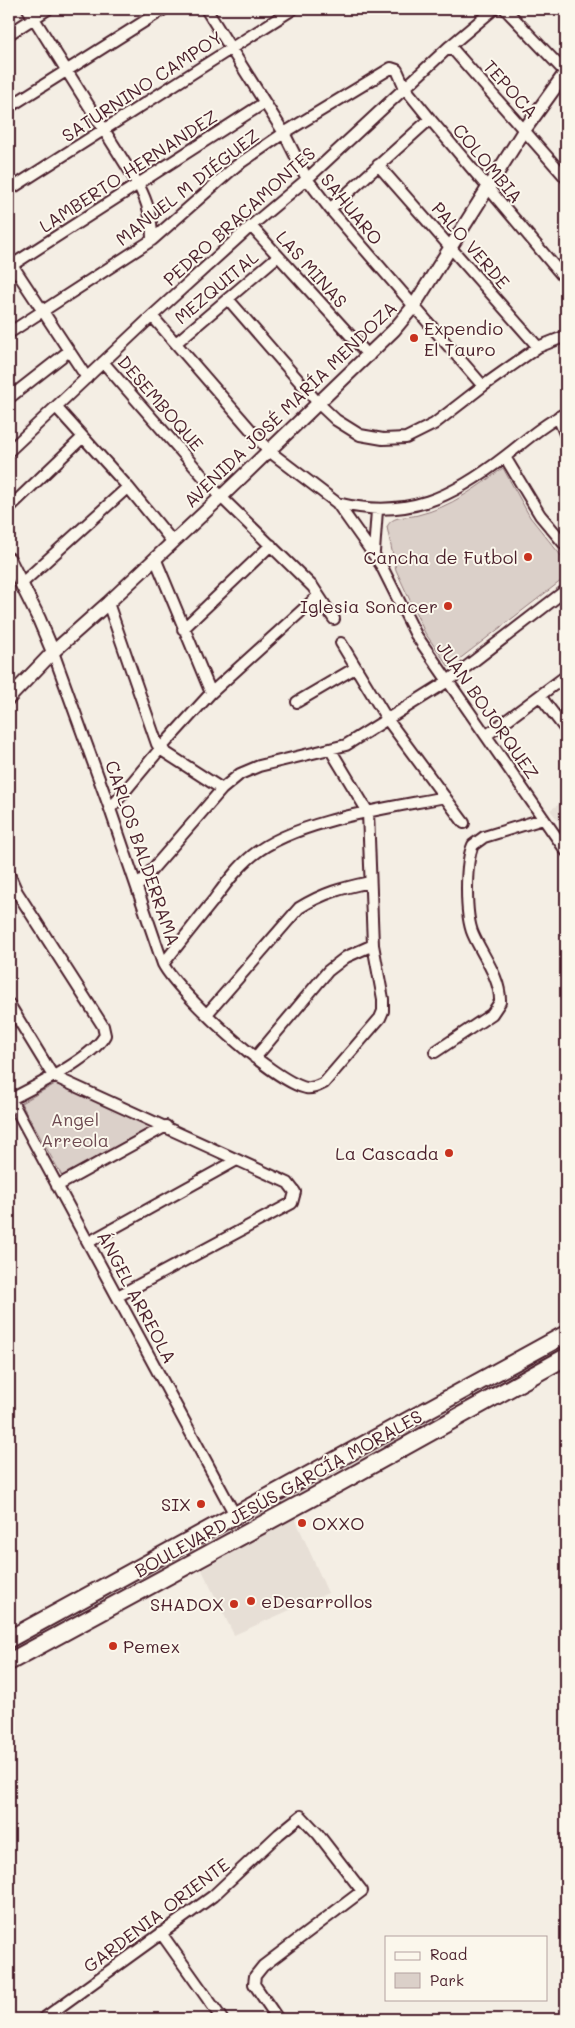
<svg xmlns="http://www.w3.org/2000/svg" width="575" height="2028" viewBox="0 0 575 2028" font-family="Mali,sans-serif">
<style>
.built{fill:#e7dfd6}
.green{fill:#dbd0c9;stroke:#92787a}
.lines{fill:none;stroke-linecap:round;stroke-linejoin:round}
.minor-casing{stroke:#4a1f2b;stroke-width:14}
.tertiary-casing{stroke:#4a1f2b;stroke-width:16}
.primary-casing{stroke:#4a1f2b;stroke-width:20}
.minor{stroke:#fbf7ec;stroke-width:10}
.tertiary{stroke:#fbf7ec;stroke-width:12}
.primary{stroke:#fbf7ec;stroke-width:16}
.poi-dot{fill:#c8321e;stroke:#fbf7ec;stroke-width:2}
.labels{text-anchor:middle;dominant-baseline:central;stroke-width:4;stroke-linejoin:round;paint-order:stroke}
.street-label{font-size:18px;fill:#4a1f2b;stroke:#fbf7ec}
.poi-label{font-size:18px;fill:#4a1f2b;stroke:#fbf7ec;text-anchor:end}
.park-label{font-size:18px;fill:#6e4b52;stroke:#fbf7ec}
</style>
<rect width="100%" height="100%" fill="#f4eee4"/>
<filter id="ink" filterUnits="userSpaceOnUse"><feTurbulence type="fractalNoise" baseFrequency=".02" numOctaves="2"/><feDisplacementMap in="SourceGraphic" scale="10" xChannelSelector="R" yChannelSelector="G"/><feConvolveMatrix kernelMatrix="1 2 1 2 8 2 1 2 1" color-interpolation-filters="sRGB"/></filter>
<g filter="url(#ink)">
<path class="built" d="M566,800V831L550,810Z
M294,1516L328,1593L234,1635L202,1570Z"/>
<path class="green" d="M503,468L530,517L566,562V577L449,667L425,633L396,570L387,527C392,515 407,518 418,515C451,507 476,488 503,468Z
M57,1083L151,1127L62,1176L21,1103Z"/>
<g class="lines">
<defs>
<path id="minor" d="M28,9L138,184C148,203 152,218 152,240
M206,9L284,133L307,179L330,209L483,386
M505,9L566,73
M9,34L48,9
M450,46L566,178
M9,107L164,9
M378,165L538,347
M9,190L293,9
M330,209L430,119
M251,226L369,356
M9,260L87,378
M9,267L264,103
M228,299L319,404L336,420L360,435L383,439L406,438L434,424L483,386L538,347L566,336
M152,316L269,451L337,503L381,565L416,635L566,851
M9,333L152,240L236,166L284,133L391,68L397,70L405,88L430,119L566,280
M176,343L278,256
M103,362L221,497L313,587L334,619
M9,398L69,351
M56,407L128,487L172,541
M558,417L566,436
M9,451L152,316L251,226L307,179L450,46L494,9
M505,457L540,515L566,546
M337,503C407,520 452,498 507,455C526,440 544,424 566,413
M9,508L83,437
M374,552L377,510
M155,558L211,693
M21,584L128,487
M108,603L157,744L160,749L222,789
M183,629L271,545
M341,643L387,719L464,823
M53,652L110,809L163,964C179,994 273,1081 306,1088C313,1089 318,1086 324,1083L380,1018L383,1011V999L373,945L368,812L330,749
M540,696L566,730
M297,702L355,668
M487,735L566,676
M110,809L160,749L211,693L318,596
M9,874L17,892L103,1026L105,1035C94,1057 31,1089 9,1100
M137,887L222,789L240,774L259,766L346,745L448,681L566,590
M163,964C180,943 196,922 213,901C225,885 237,868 253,855C296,820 390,808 445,797
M9,1004L53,1076L288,1183L295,1192L292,1203L118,1296
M207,1014L299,908C323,893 342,888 370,882
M435,1052L492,1014L500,1002C501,978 482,955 473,934C465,915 465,863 473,845L484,837L543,819
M255,1058L328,971L346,957L373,945
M9,1096L235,1515
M57,1186L166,1126
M89,1242L237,1160
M161,1933L222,2019
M43,2019L213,1896L279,1834L301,1816L318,1834L362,1891L263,1966L255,1976L254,1984L278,2019"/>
<path id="tertiary" d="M9,559L39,619L53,652
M9,698L53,652L108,603L221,497L394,330L413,307L525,129L566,72"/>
<path id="primary" d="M9,1639L566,1334
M9,1662L341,1482L566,1357"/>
</defs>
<use href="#minor" class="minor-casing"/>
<use href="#tertiary" class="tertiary-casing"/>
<use href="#primary" class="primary-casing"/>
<use href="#minor" class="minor"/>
<use href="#tertiary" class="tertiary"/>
<use href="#primary" class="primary"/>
</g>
</g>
<g class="poi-dot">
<circle cx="414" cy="338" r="5"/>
<circle cx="528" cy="557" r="5"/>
<circle cx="448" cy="606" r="5"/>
<circle cx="449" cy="1153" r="5"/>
<circle cx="201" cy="1504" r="5"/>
<circle cx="302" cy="1523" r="5"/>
<circle cx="251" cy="1601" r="5"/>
<circle cx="234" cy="1604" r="5"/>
<circle cx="113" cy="1646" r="5"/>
</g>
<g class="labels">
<g class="street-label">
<text transform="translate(142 86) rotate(-33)">SATURNINO CAMPOY</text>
<text transform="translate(511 89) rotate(48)">TEPOCA</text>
<text transform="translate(488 163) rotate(50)">COLOMBIA</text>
<text transform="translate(128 171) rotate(-33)">LAMBERTO HERNANDEZ</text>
<text transform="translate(187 187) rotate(-38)">MANUEL M DIÉGUEZ</text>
<text transform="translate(352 209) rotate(51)">SAHUARO</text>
<text transform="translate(239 216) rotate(-42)">PEDRO BRACAMONTES</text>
<text transform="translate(471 245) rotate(49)">PALO VERDE</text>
<text transform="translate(312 269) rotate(48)">LAS MINAS</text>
<text transform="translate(216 287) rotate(-40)">MEZQUITAL</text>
<text transform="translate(161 403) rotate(49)">DESEMBOQUE</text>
<text transform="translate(290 404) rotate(-44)">AVENIDA JOSÉ MARÍA MENDOZA</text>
<text transform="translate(488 710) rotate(55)">JUAN BOJORQUEZ</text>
<text transform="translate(143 853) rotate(71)">CARLOS BALDERRAMA</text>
<text transform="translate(137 1297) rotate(62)">ÁNGEL ARREOLA</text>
<text transform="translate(278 1493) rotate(-29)">BOULEVARD JESÚS GARCÍA MORALES</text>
<text transform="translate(156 1915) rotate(-37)">GARDENIA ORIENTE</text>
</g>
<g class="poi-label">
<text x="424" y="328" text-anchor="start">Expendio<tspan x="424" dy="21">El Tauro</tspan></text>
<text x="518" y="557">Cancha de Futbol</text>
<text x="438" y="606">Iglesia Sonacer</text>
<text x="439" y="1153">La Cascada</text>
<text x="191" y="1504">SIX</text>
<text x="312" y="1523" text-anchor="start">OXXO</text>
<text x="261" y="1601" text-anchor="start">eDesarrollos</text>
<text x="224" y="1604">SHADOX</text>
<text x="123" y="1646" text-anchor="start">Pemex</text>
</g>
<g class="park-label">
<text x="75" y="1119">Angel<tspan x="75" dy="21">Arreola</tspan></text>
</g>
</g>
<rect width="575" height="2028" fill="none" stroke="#fbf7ec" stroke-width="30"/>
<rect x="15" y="15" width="545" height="1998" fill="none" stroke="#4a1f2b" stroke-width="2" filter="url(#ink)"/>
<rect x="385" y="1936" width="162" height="65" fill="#fbf7ec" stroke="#b4a19f"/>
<rect x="395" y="1952" width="25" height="8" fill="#fbf7ec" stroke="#b4a19f"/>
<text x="430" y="1960" font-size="15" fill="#4a1f2b">Road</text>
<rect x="395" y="1973" width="25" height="15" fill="#dbd0c9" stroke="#b4a19f"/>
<text x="430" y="1986" font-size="15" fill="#4a1f2b">Park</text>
</svg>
